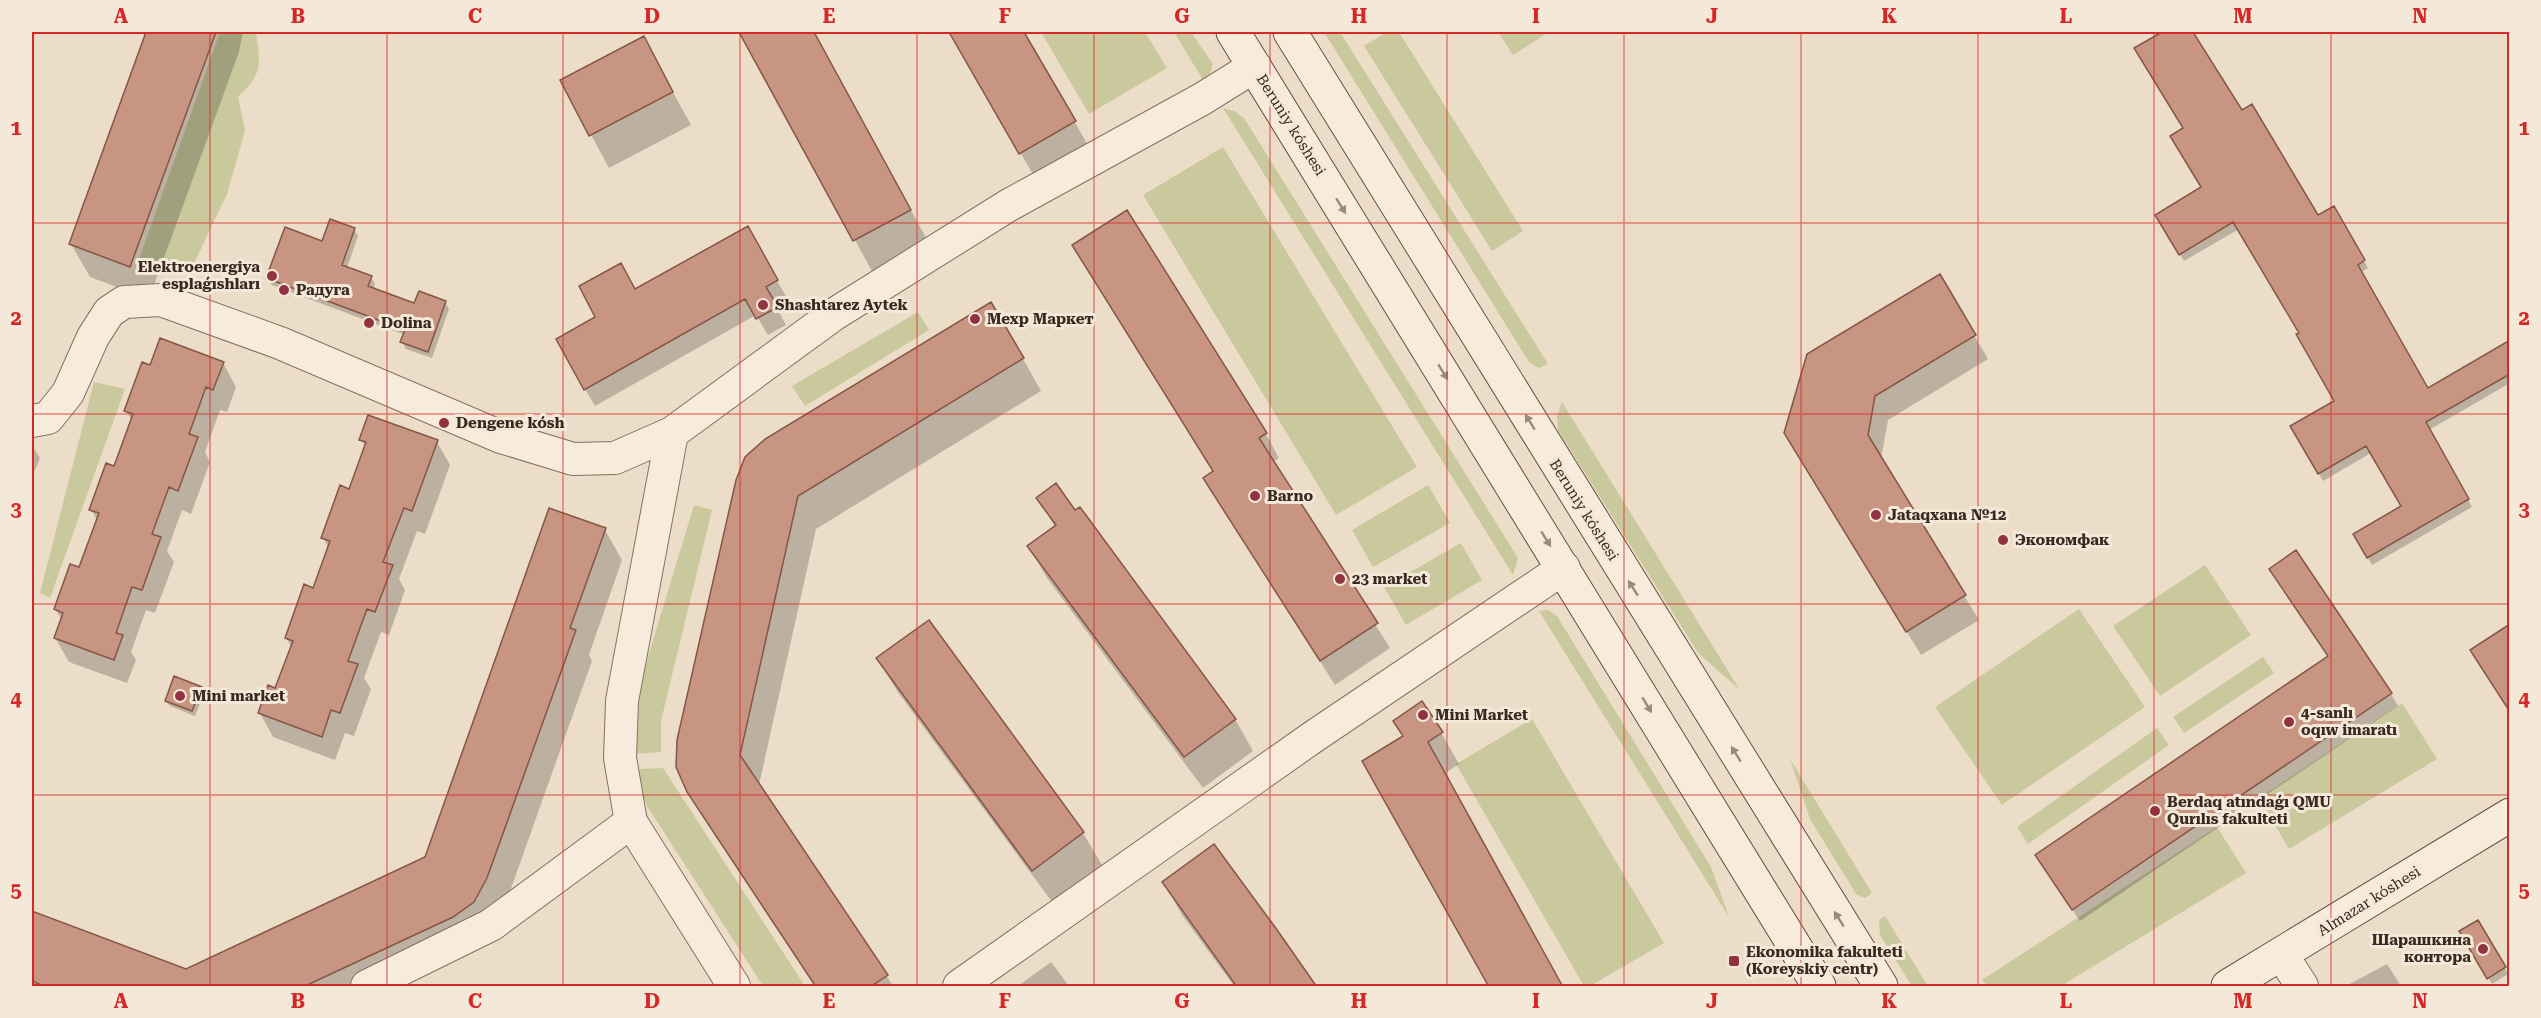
<svg xmlns="http://www.w3.org/2000/svg" width="2541" height="1018" viewBox="0 0 2541 1018" font-family="'Roboto Serif',serif">
<style>
.green{fill:#cac99d}
.shadow{fill:#0003}
.building{fill:#c79582;stroke:#855646;stroke-width:1.5}
.lines{fill:none;stroke-linecap:round;stroke-linejoin:round}
.street-casing{stroke:#876f5f;stroke-width:34}
.secondary-casing{stroke:#695042;stroke-width:35}
.street{stroke:#f7ebdc;stroke-width:32}
.secondary{stroke:#f7ebdc;stroke-width:33}
.oneway{fill:#988a7e}
.grid{fill:none;stroke:#d62828;stroke-width:1.5;stroke-opacity:0.55}
.poi-dot{fill:#923341;stroke:#f4e8d8;stroke-width:2}
.labels{text-anchor:middle;dominant-baseline:central;stroke-width:6;stroke-linejoin:round;paint-order:stroke}
.street-label{font-size:15px;fill:#392921;stroke:#f4e8d8}
.poi-label{font-size:15px;font-weight:bold;fill:#392921;stroke:#f4e8d8;text-anchor:start}
.neatline{fill:none;stroke:#d62828;stroke-width:2}
.grid-label{font-size:20px;text-anchor:middle;font-weight:bold;fill:#d62828}
</style>
<rect width="100%" height="100%" fill="#ecddc9"/>
<path class="green" d="M220,32H256C260,65 264,72 238,97L245,131L227,194L190,272L160,261L139,259Z
M1041,32H1145L1167,68L1089,114Z
M1174,32H1191L1213,64L1206,85Z
M1324,32H1340L1548,364L1539,368L1529,362Z
M1387,32H1399L1523,231L1492,251L1364,46Z
M1498,32H1549L1513,55Z
M1223,108L1234,111L1244,118L1518,558L1513,575Z
M1223,147L1417,467L1336,515L1143,195Z
M918,312L929,330L805,406L792,386Z
M94,382L125,389L50,598L40,593Z
M1562,402L1740,690L1698,653L1558,430L1557,416Z
M1428,485L1450,523L1373,567L1352,530Z
M694,505L712,510L661,721V752L634,754V703Z
M1461,543L1482,580L1406,625L1384,587Z
M2205,565L2251,635L2160,696L2113,626Z
M2079,609L2145,707L2002,805L1935,707Z
M1548,610L1557,616L1711,867L1729,917L1539,611Z
M2263,657L2274,673L2184,733L2173,717Z
M2402,703L2437,759L2289,849L2259,798Z
M1532,719L1664,943L1590,986H1584L1456,764Z
M2157,728L2169,745L2028,844L2017,827Z
M1790,759L1872,893L1865,898L1856,894L1810,819Z
M663,768L805,986H763L647,806L637,779L639,769Z
M2217,827L2246,873L2061,986H1987L1982,980Z
M1885,916L1928,986H1912L1880,935L1879,920Z"/>
<path class="shadow" d="M147,32H243L239,52L149,299L90,277L71,244Z
M741,32H813L929,243L873,273Z
M951,32H1023L1093,154L1039,185Z
M2164,32H2192L2241,112L2318,217L2333,208L2368,268L2360,273L2427,390L2510,344V383L2429,430L2472,507L2372,565L2355,535L2403,507L2371,453L2323,481L2292,426L2336,401L2301,333L2239,229L2184,261L2157,215L2203,188L2185,129L2136,49Z
M643,38L691,125L609,168L562,81Z
M747,228L787,298L775,305L786,325L768,335L756,315L595,406L585,389L597,317L635,291Z
M354,229L358,236L347,268L371,277L375,284L373,289L415,305L445,302L449,309L432,358L406,349L402,342L405,335L272,285L268,278L323,243Z
M1088,269L1266,434L1279,458L1273,462L1390,648L1335,685L1219,502L1214,472Z
M1939,276L1988,359L1888,420L1881,459L1979,620L1921,655L1800,457Z
M1023,359L1041,391L816,529L759,785L893,986H815L708,825L688,791L737,480Z
M223,363L236,387L227,412L220,410L205,452L210,462L191,514L182,510L167,551L174,562L155,613L146,610L131,652L136,660L127,683L69,662L55,638L62,620L55,609L79,569L97,520L91,509L115,468L132,421L126,410L151,367Z
M361,440L437,442L450,465L425,534L417,531L399,579L405,590L389,635L381,632L364,678L371,689L354,736L345,733L335,760L273,737L260,713L276,690L292,648L286,638L314,590L329,549L323,538L350,491L366,448Z
M32,445L40,458L32,477Z
M1038,498L1075,512L1235,719L1253,751L1203,788L1047,578L1029,547L1055,527Z
M605,530L622,560L589,655L592,661L503,911L385,986H32V913L186,971L426,858Z
M929,622L1083,833L1102,865L1052,902L897,691L878,659Z
M200,688L204,694L195,716L170,706L166,701Z
M2391,694L2398,706L2080,921L2044,867Z
M1441,732L1459,764L1444,774L1404,737Z
M1164,883L1316,986H1234L1182,915Z
M2477,922L2508,974L2492,984L2461,931Z
M1051,962L1069,986H1018Z
M2387,964L2401,986H2346Z"/>
<path class="building" d="M146,32H216L130,267L69,244Z
M739,32H814L911,210L853,241Z
M949,32H1024L1076,121L1019,154Z
M2162,32H2193L2242,110L2252,104L2318,215L2334,206L2365,260L2358,265L2428,388L2510,340V374L2426,422L2469,499L2367,558L2353,534L2401,506L2366,446L2318,474L2290,426L2334,401L2296,334L2299,333L2233,222L2179,255L2155,215L2201,187L2170,136L2183,128L2134,48Z
M644,36L673,92L589,136L560,80Z
M1127,210L1267,433L1259,438L1378,623L1320,661L1203,478L1213,471L1072,245Z
M330,219L355,228L342,265L372,276L368,286L414,303L419,291L446,301L428,352L400,342L405,330L266,278L285,227L322,241Z
M748,226L778,280L766,287L778,307L756,319L745,299L584,390L556,339L595,317L579,286L621,263L635,289Z
M1940,274L1976,335L1875,396L1868,435L1966,595L1906,632L1784,433L1807,354Z
M991,302L1024,358L798,496L740,755L888,975L870,987H816L687,792L676,767L677,740L736,480L745,457L765,439Z
M160,338L224,362L213,390L206,387L189,434L198,437L178,491L169,487L152,534L161,537L142,590L132,587L116,633L123,635L114,660L54,638L63,613L54,609L70,564L79,567L99,513L89,510L106,463L114,466L133,414L124,411L142,362L150,365Z
M368,415L438,440L412,511L404,508L383,562L393,565L375,612L367,609L348,661L358,664L340,713L331,710L322,737L258,713L268,685L275,688L293,641L285,638L304,584L313,588L330,541L321,538L340,485L349,489L366,442L359,440Z
M1056,483L1075,510L1080,507L1236,719L1184,757L1027,546L1056,525L1036,498Z
M549,508L606,528L570,628L576,630L487,878L474,902L453,917L303,987H46L32,981V911L186,969L425,857Z
M2296,550L2392,693L2072,910L2035,855L2328,656L2269,569Z
M929,620L1084,832L1032,871L876,658Z
M2510,624V712L2470,650Z
M174,676L202,687L192,711L165,701Z
M1422,701L1443,732L1428,742L1563,987H1489L1362,761L1403,736L1393,721Z
M1214,844L1275,927L1317,987H1237L1162,882Z
M2478,920L2506,967L2487,979L2459,931Z"/>
<g class="lines">
<defs>
<path id="street" d="M32,421L48,418L68,393L93,337L109,312L124,302L161,300L280,343L501,437L573,459L615,458L672,433L833,315L1009,205L1202,99L1255,66
M672,433L622,701L620,758L631,822L734,986
M2282,955L2302,986
M367,986L491,925L631,822
M959,986L1313,737L1564,568"/>
<path id="secondary" d="M1233,32L1819,986
M1290,32L1881,986
M2228,986L2510,815"/>
</defs>
<use href="#street" class="street-casing"/>
<use href="#secondary" class="secondary-casing"/>
<use href="#street" class="street"/>
<use href="#secondary" class="secondary"/>
</g>
<defs><path id="oneway-solid" d="M-6-.8H1V-3.2L6.5 0L1 3.2V.8H-6Z" transform="scale(1.5)"/></defs>
<g class="oneway">
<use href="#oneway-solid" transform="translate(1341 206) rotate(58)"/>
<use href="#oneway-solid" transform="translate(1443 372) rotate(58)"/>
<use href="#oneway-solid" transform="translate(1530 422) rotate(-122)"/>
<use href="#oneway-solid" transform="translate(1546 539) rotate(58)"/>
<use href="#oneway-solid" transform="translate(1633 588) rotate(-122)"/>
<use href="#oneway-solid" transform="translate(1647 705) rotate(59)"/>
<use href="#oneway-solid" transform="translate(1736 754) rotate(-122)"/>
<use href="#oneway-solid" transform="translate(1839 919) rotate(-122)"/>
</g>
<path class="grid" d="M210,32V986M387,32V986M563,32V986M740,32V986M917,32V986M1094,32V986M1270,32V986M1447,32V986M1624,32V986M1801,32V986M1978,32V986M2154,32V986M2331,32V986M32,223H2510M32,414H2510M32,604H2510M32,795H2510"/>
<g class="poi-dot">
<circle cx="272" cy="276" r="6"/>
<circle cx="284" cy="290" r="6"/>
<circle cx="763" cy="305" r="6"/>
<circle cx="975" cy="319" r="6"/>
<circle cx="369" cy="323" r="6"/>
<circle cx="444" cy="423" r="6"/>
<circle cx="1255" cy="496" r="6"/>
<circle cx="1876" cy="515" r="6"/>
<circle cx="2003" cy="540" r="6"/>
<circle cx="1340" cy="579" r="6"/>
<circle cx="180" cy="696" r="6"/>
<circle cx="1423" cy="715" r="6"/>
<circle cx="2289" cy="722" r="6"/>
<circle cx="2155" cy="811" r="6"/>
<circle cx="2483" cy="949" r="6"/>
<rect x="1728" y="955" width="12" height="12" rx="3"/>
</g>
<g class="labels">
<g class="street-label">
<text transform="translate(1291 125) rotate(58)">Beruniy kóshesi</text>
<text transform="translate(1584 510) rotate(58)">Beruniy kóshesi</text>
<text transform="translate(2369 901) rotate(-32)">Almazar kóshesi</text>
</g>
<g class="poi-label">
<text x="260" y="267" text-anchor="end">Elektroenergiya<tspan x="260" dy="17">esplaǵıshları</tspan></text>
<text x="296" y="290">Радуга</text>
<text x="775" y="305">Shashtarez Aytek</text>
<text x="987" y="319">Мехр Маркет</text>
<text x="381" y="323">Dolina</text>
<text x="456" y="423">Dengene kósh</text>
<text x="1267" y="496">Barno</text>
<text x="1888" y="515">Jataqxana №12</text>
<text x="2015" y="540">Экономфак</text>
<text x="1352" y="579">23 market</text>
<text x="192" y="696">Mini market</text>
<text x="2301" y="713">4-sanlı<tspan x="2301" dy="17">oqıw imaratı</tspan></text>
<text x="1435" y="715">Mini Market</text>
<text x="2167" y="802">Berdaq atındaǵı QMU<tspan x="2167" dy="17">Qurılıs fakulteti</tspan></text>
<text x="2471" y="940" text-anchor="end">Шарашкина<tspan x="2471" dy="17">контора</tspan></text>
<text x="1746" y="952">Ekonomika fakulteti<tspan x="1746" dy="17">(Koreyskiy centr)</tspan></text>
</g>
</g>
<rect width="2541" height="1018" fill="none" stroke="#f4e8d8" stroke-width="66"/>
<rect x="33" y="33" width="2475" height="952" class="neatline"/>
<g class="grid-label">
<text x="121" y="23">A</text>
<text x="298" y="23">B</text>
<text x="475" y="23">C</text>
<text x="652" y="23">D</text>
<text x="829" y="23">E</text>
<text x="1005" y="23">F</text>
<text x="1182" y="23">G</text>
<text x="1359" y="23">H</text>
<text x="1536" y="23">I</text>
<text x="1712" y="23">J</text>
<text x="1889" y="23">K</text>
<text x="2066" y="23">L</text>
<text x="2243" y="23">M</text>
<text x="2420" y="23">N</text>
<text x="16" y="135">1</text>
<text x="2524" y="135">1</text>
<text x="16" y="325">2</text>
<text x="2524" y="325">2</text>
<text x="16" y="516">3</text>
<text x="2524" y="516">3</text>
<text x="16" y="706">4</text>
<text x="2524" y="706">4</text>
<text x="16" y="897">5</text>
<text x="2524" y="897">5</text>
<text x="121" y="1008">A</text>
<text x="298" y="1008">B</text>
<text x="475" y="1008">C</text>
<text x="652" y="1008">D</text>
<text x="829" y="1008">E</text>
<text x="1005" y="1008">F</text>
<text x="1182" y="1008">G</text>
<text x="1359" y="1008">H</text>
<text x="1536" y="1008">I</text>
<text x="1712" y="1008">J</text>
<text x="1889" y="1008">K</text>
<text x="2066" y="1008">L</text>
<text x="2243" y="1008">M</text>
<text x="2420" y="1008">N</text>
</g>
</svg>
